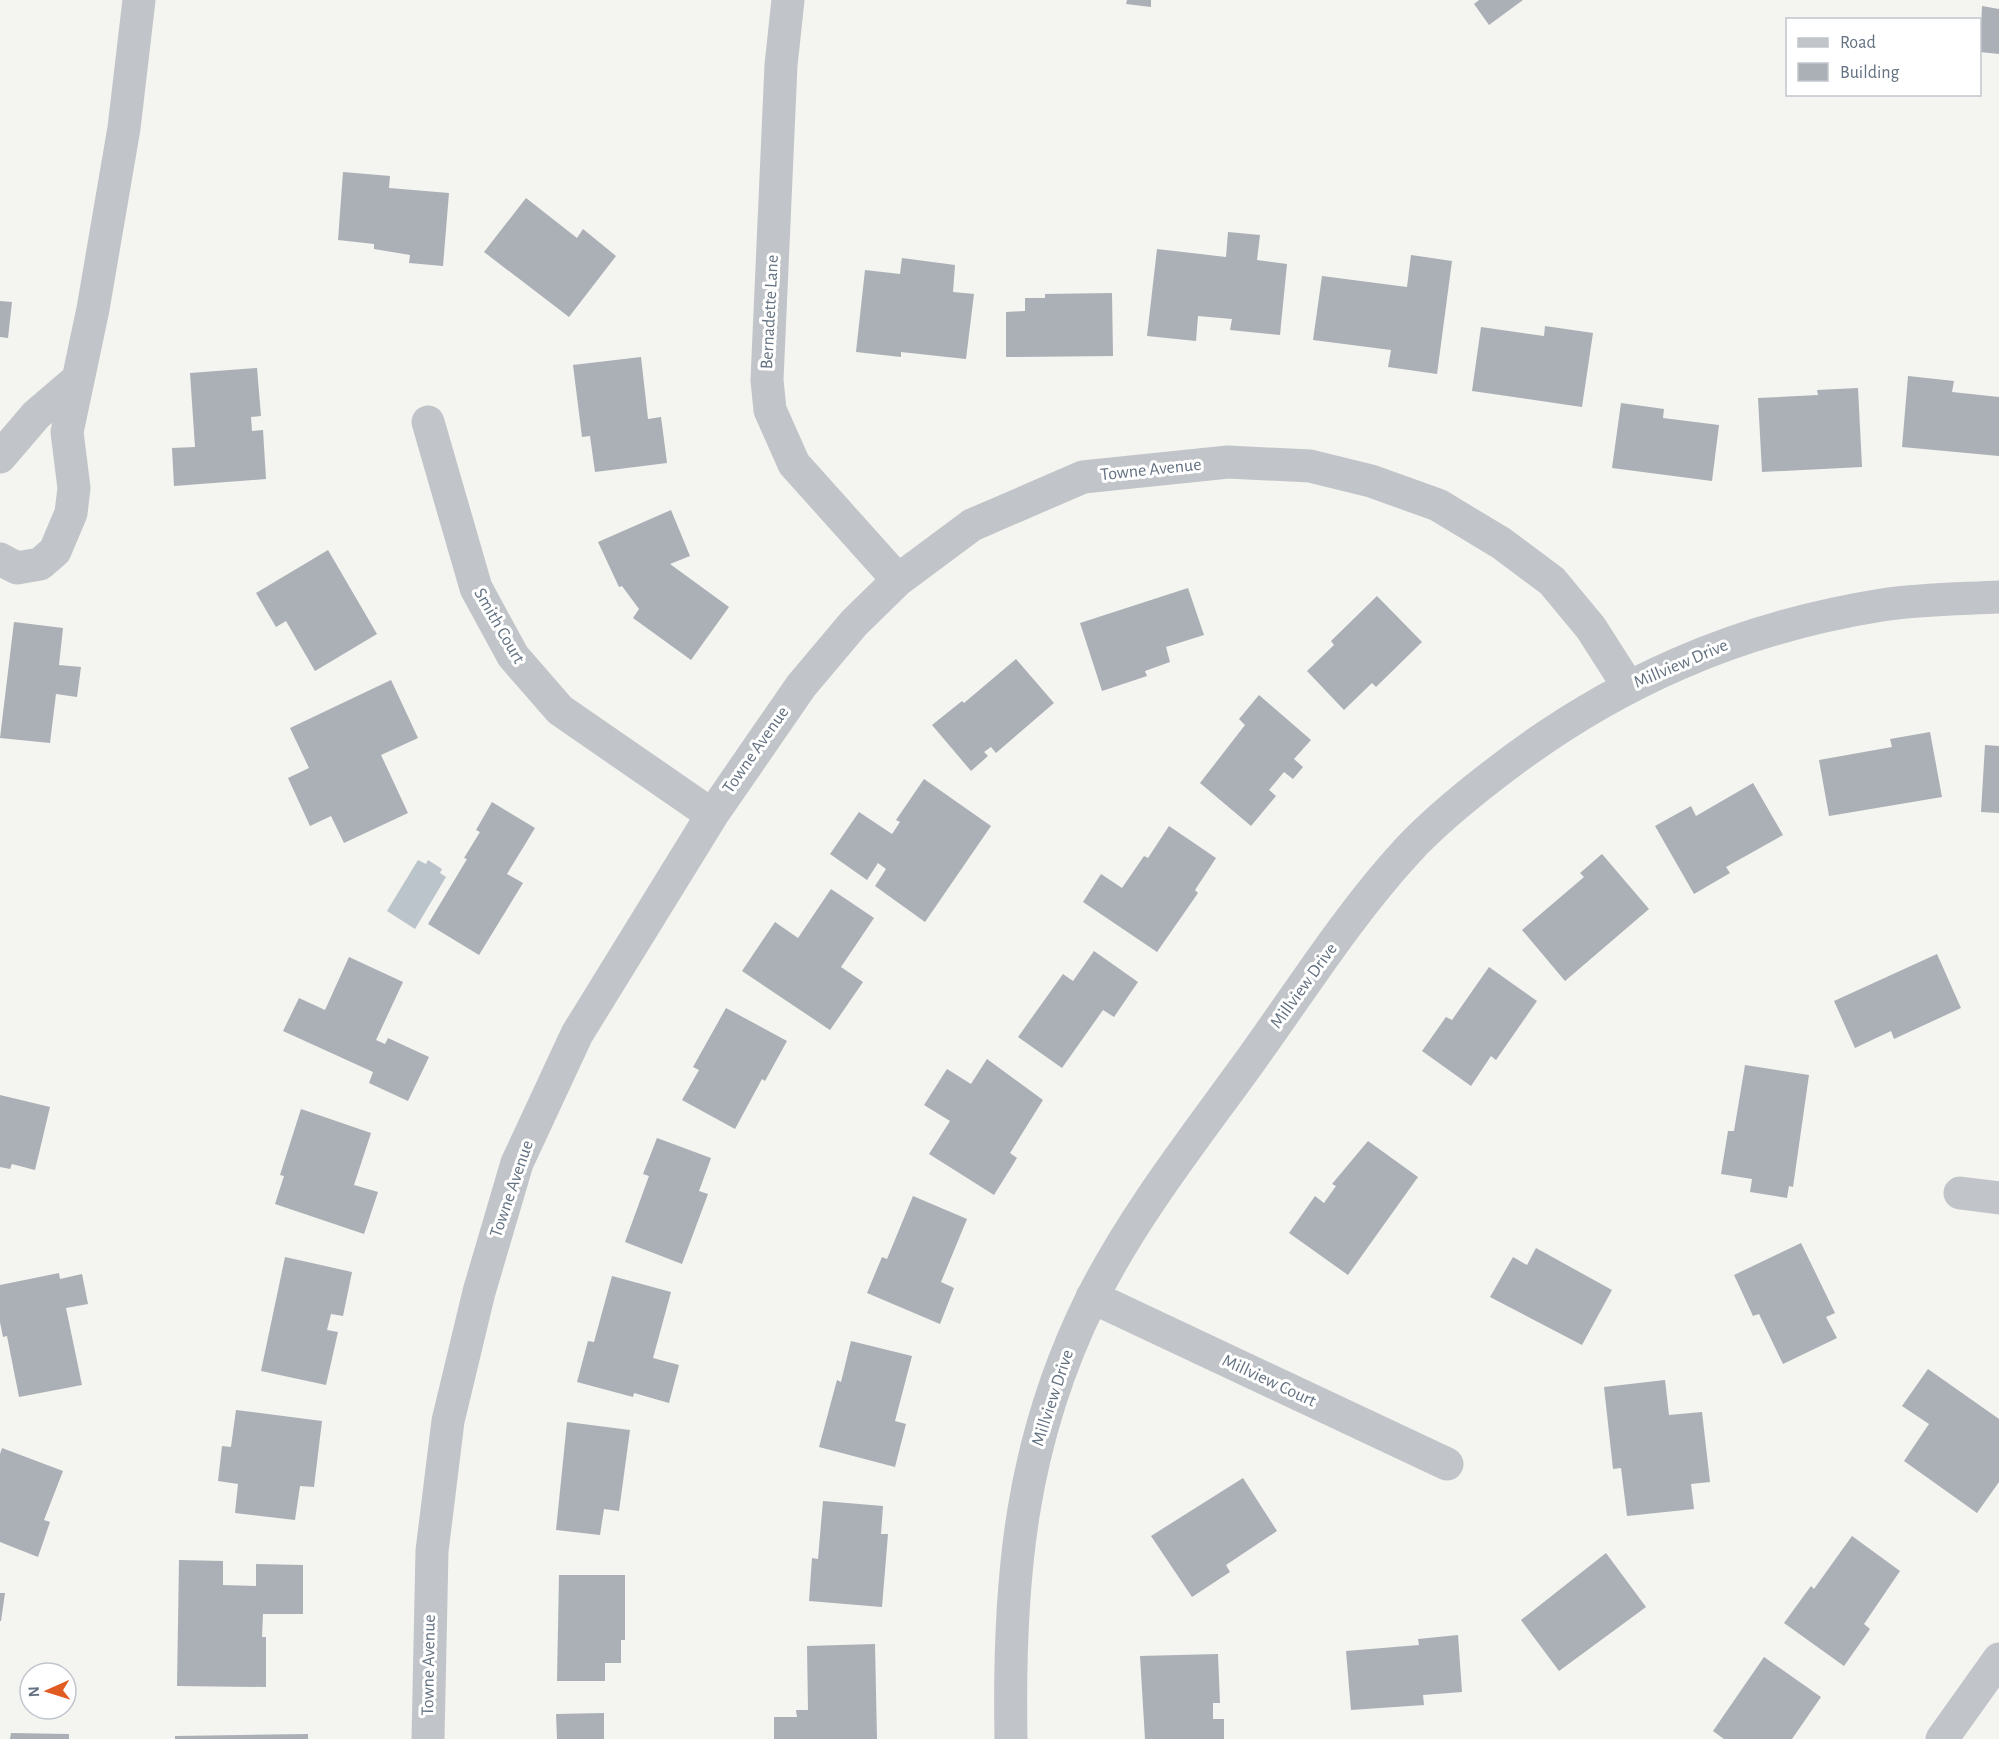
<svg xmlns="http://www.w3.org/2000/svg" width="1999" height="1739" viewBox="0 0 1999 1739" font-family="'Alegreya Sans',sans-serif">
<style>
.water{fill:#bac4ca}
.building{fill:#aab0b6}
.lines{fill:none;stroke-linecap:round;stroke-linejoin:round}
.minor{stroke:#c1c4c8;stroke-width:33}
.labels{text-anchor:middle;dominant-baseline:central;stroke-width:6;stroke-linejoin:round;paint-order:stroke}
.street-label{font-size:18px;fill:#637181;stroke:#fff}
</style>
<rect width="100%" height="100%" fill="#f4f4f0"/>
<path class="water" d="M418,860L426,864L428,860L442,869L440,873L446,877L415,929L387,911Z"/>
<path class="building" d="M1127,0H1151V7L1126,4Z
M1479,0H1523L1489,25L1474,4Z
M1982,6L1999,9V54L1980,52Z
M343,172L390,176L389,188L449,193L443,266L409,263L410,255L374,249V244L338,240Z
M526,198L577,238L583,229L616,256L569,317L484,252Z
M1228,232L1260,235L1257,260L1287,264L1280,335L1230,330L1232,319L1198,316L1196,341L1147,336L1157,249L1226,257Z
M1411,255L1452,261L1437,374L1388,367L1391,350L1313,340L1322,276L1407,287Z
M902,258L955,265L953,292L974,294L966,359L901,352V357L856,352L865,270L900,274Z
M1112,293L1113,356L1006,357V312L1025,311V298H1045V294Z
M0,301L12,302L8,338L0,337Z
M1545,326L1593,333L1582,407L1472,391L1481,327L1544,336Z
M641,357L648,419L661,417L667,463L595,472L590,436L582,437L573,365Z
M257,368L261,416L251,417L252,431L263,430L266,479L174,486L172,448L195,447L190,373Z
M1908,376L1954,381L1952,392L1999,397V456L1902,447Z
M1858,388L1862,467L1762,472L1758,398L1818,395L1817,390Z
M1621,403L1664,409L1663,418L1719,425L1712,481L1612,468Z
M671,510L690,556L670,564L729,607L691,660L633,618L639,609L622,586L619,587L598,542Z
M328,550L377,634L315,671L286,621L276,627L256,593Z
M1188,588L1204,635L1166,647L1170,662L1145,671L1147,676L1102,691L1080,623Z
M1377,596L1422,642L1376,687L1372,683L1344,710L1307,671L1334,645L1331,641Z
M14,622L63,628L59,665L81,667L77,697L56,694L50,743L0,738Z
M1016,659L1054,703L996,753L991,747L984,752L988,756L971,771L932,725L962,701L964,703Z
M391,680L418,738L381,755L408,813L344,843L331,816L310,826L288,778L309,768L290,728Z
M1259,695L1311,740L1294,759L1303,767L1293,779L1284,772L1269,790L1276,796L1251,826L1200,783L1245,725L1239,719Z
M1930,732L1942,797L1829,816L1819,760L1892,747L1890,739Z
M1985,745L1999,746V813L1981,812Z
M924,779L991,826L925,922L875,886L886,869L878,863L867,880L830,854L859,812L892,834L900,822L896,820Z
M1753,783L1783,835L1726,867L1730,873L1694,894L1655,826L1691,806L1696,816Z
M492,802L535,828L507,874L523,883L479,955L428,924L467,859L464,858L480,832L476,830Z
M1169,826L1216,858L1195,890L1198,893L1157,952L1083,902L1101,874L1122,888L1144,856L1148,858Z
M1602,854L1649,909L1565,981L1522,930L1584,877L1580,873Z
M831,889L874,918L841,967L863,982L830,1030L742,971L775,922L798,938Z
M1094,951L1138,982L1114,1017L1103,1010L1062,1068L1018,1037L1063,974L1073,981Z
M1937,954L1961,1008L1894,1039L1891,1031L1855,1048L1834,1001Z
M349,957L403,982L376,1040L385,1044L388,1038L429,1057L408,1101L369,1083L373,1072L283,1031L299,998L325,1010Z
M1489,967L1537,1001L1496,1060L1491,1056L1471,1086L1422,1051L1446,1017L1452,1020Z
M726,1008L787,1041L765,1081L762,1079L735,1129L682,1100L699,1070L693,1067Z
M987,1059L1043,1100L1010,1153L1017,1158L994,1195L929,1154L950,1121L924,1105L947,1069L971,1084Z
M1745,1065L1809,1075L1793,1187L1789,1186L1787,1198L1750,1192L1752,1179L1721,1174L1728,1131H1734Z
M0,1095L50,1107L35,1170L12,1164L10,1169L0,1167Z
M301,1109L371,1133L354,1185L378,1192L364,1234L275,1204L284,1176L280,1175Z
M657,1138L711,1158L699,1191L708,1194L682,1264L625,1242L649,1176L643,1174Z
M1368,1141L1418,1177L1348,1275L1289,1233L1315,1196L1324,1203L1336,1186L1332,1184Z
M913,1196L967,1219L941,1282L954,1288L940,1324L867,1293L882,1257L887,1259Z
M1801,1243L1835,1313L1826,1317L1837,1338L1783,1364L1759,1314L1753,1316L1734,1275Z
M1536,1248L1612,1290L1582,1345L1490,1297L1513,1257L1527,1265Z
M285,1257L352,1272L343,1316L331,1314L327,1330L338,1332L326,1385L261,1371Z
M59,1273L60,1279L82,1274L88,1304L66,1308L82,1385L19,1397L7,1336L3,1337L0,1322V1285Z
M612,1276L671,1292L653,1358L679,1365L669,1403L634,1393L633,1397L577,1382L588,1341L594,1342Z
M851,1341L912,1356L895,1421L906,1424L895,1467L819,1447L837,1380L841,1382Z
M1928,1369L1999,1419V1482L1977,1513L1904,1461L1929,1424L1902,1406Z
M1665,1380L1669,1415L1702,1412L1710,1482L1691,1484L1694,1509L1627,1516L1621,1468L1613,1469L1604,1387Z
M236,1410L322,1421L314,1487L300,1486L295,1520L235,1513L238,1484L218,1481L222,1446L231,1447Z
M567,1422L630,1430L619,1511L604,1509L600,1535L556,1530Z
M2,1448L63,1471L44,1520L50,1522L38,1557L0,1542V1454Z
M1243,1478L1277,1531L1226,1565L1230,1572L1192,1597L1151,1536Z
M823,1501L883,1506L881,1534H888L882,1607L809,1601L812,1558L818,1559Z
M1852,1536L1900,1571L1864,1624L1870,1629L1844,1666L1784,1623L1811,1586L1814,1589Z
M1606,1553L1646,1607L1559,1671L1521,1620Z
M179,1560L223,1561V1585L256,1586V1564L303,1565V1614H263L262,1637H266V1687L177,1686Z
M559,1575H625V1640H621V1663H605V1681H557Z
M0,1593H5L1,1621H0Z
M1458,1635L1462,1692L1423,1695L1424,1705L1351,1710L1346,1651L1419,1645L1418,1639Z
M875,1644L877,1739H774V1717H797L796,1710H808L807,1646Z
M1218,1654L1220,1703H1213V1719H1224V1739H1145L1140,1656Z
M1764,1657L1821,1697L1792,1739H1724L1713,1731Z
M604,1713V1739H557L556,1714Z
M11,1733L69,1734V1739H10Z
M308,1734V1739H175V1736Z"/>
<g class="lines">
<path class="minor" d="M788,0L781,65L767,380L770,410L794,464L898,580
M428,422L476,588L513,656L560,710L712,815
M0,457L36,415L78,379
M0,559L17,568L40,564L55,551L71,513L74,488L67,432L93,309L124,128L139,0
M1960,1193L1999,1198
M1092,1297L1447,1464
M428,1739L432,1551L448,1421L479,1292L517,1163L577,1034L712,815L801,686L854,623L898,580L972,525L1083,477L1228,462L1310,466L1371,481L1438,505L1501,543L1552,581L1591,628L1628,686
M1011,1739C1008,1582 1020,1443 1091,1300C1133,1216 1193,1140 1248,1064C1300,992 1348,915 1408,850C1434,822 1466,796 1496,773C1612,683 1737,628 1882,605C1920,599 1960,599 1999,597
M1942,1739L1999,1659"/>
</g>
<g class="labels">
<g class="street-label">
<text transform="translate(770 312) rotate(-87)">Bernadette Lane</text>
<text transform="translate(1151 470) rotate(-6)">Towne Avenue</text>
<text transform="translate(499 626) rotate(60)">Smith Court</text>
<text transform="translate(1681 664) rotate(-23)">Millview Drive</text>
<text transform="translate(756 750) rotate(-55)">Towne Avenue</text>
<text transform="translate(1304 986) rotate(-54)">Millview Drive</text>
<text transform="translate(512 1189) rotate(-71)">Towne Avenue</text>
<text transform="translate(1269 1381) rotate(25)">Millview Court</text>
<text transform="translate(1053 1398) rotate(-72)">Millview Drive</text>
<text transform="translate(429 1665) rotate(-89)">Towne Avenue</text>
</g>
</g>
<rect x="1786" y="18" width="195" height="78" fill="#ffffff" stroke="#c1c6cd" stroke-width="1.5"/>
<rect x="1798" y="38" width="30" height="9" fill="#c1c4c8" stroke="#c1c6cd" stroke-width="1.5"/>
<text x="1840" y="48" font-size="18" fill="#637181">Road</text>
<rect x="1798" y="63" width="30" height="18" fill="#aab0b6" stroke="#c1c6cd" stroke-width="1.5"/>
<text x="1840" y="78" font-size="18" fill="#637181">Building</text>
<g transform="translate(48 1691) rotate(267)"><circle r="28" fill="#ffffff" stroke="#c1c6cd" stroke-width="1.5"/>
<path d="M0-4.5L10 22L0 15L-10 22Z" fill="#e05c23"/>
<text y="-9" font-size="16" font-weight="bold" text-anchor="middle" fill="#637181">N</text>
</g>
</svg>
